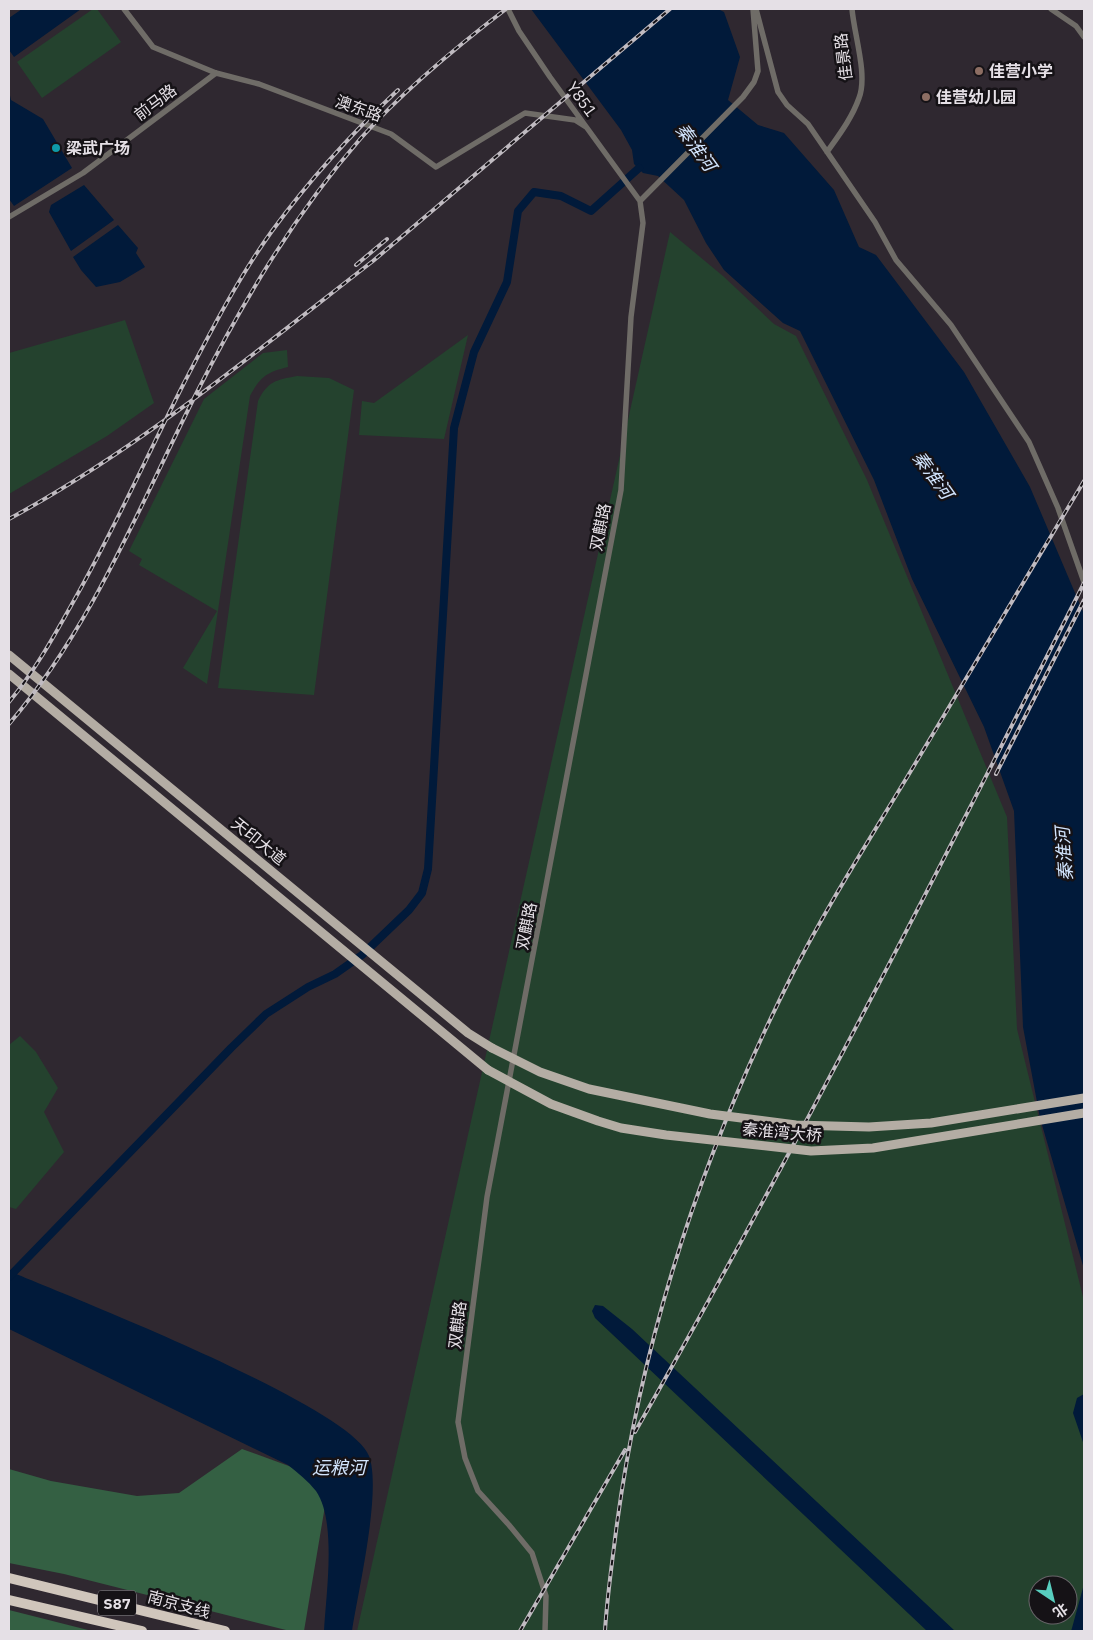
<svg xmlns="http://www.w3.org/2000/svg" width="1093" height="1640" viewBox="0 0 1093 1640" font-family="'IBM Plex Sans','Noto Sans SC',sans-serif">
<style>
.green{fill:#24422e;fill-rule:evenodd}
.forest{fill:#346043}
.water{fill:#011a3a}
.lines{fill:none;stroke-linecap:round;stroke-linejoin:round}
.canal{stroke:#011a3a;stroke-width:8}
.minor{stroke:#6f6c67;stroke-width:5.5}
.primary{stroke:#b4ada4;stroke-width:9}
.motorway{stroke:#d0c6bc;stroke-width:10}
.rail-casing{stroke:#c0bbc1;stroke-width:4}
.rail{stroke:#151216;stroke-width:2;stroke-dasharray:5.5;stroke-linecap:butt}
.primary-bridge{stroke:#b4ada4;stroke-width:9}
.education-dot{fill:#8d6e63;stroke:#151216;stroke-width:2}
.culture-dot{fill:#0f9aa8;stroke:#151216;stroke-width:2}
.labels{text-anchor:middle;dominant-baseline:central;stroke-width:5;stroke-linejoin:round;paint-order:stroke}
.shield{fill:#151216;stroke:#a7a2a8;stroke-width:1}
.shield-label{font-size:15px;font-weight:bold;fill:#e5e0e6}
.street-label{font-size:16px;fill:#e5e0e6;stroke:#151216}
.poi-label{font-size:16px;font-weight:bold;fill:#e5e0e6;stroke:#151216;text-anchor:start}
.water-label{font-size:18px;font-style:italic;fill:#d2e5fe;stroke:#151216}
</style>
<rect width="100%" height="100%" fill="#2f2830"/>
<path class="green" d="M93,9H97L121,42L42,98L17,62Z
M670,232L723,276L774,324L796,336L867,480L1007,817L1017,1029L1084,1301V1631H357ZM1038,1585H1068V1615H1038Z
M125,320L154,403L107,436L9,494V353Z
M468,335L444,439L359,435L362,401L374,403Z
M287,350L288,367C267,372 260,377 250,396L207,684L183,668L217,611L139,565L142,559L129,551L204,399L263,353Z
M297,376L329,378L354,390L314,695L218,688L258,401C268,381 276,380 297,376Z
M20,1036L36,1052L58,1088L44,1112L64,1152L16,1209L9,1207V1045Z"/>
<path class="forest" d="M242,1449L297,1469L326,1500L304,1631H290L64,1574L9,1563V1469L51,1481L137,1496L179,1493Z
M9,1610L92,1631H9Z"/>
<path class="water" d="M22,9H81L14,57L9,50V18Z
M531,9H718L724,12L740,57L728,100L758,125L784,133L834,190L859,247L876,255L964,372L1030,487L1084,614V1269L1040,1118L1023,1027L1014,811L984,727L912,579L874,480L800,331L783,323L724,270L706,243L684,200L658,176L643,173L634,164L632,150L621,130Z
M9,91L11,100L43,119L72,168L14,206L9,199Z
M84,185L114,220L71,251L49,212L51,205Z
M118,225L138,248L136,253L145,267L120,282L96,287L81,270L73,257Z
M9,1271C68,1296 351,1406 369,1456C382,1490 358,1592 352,1631H324C326,1595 337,1521 316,1491C308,1481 298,1473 288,1465L9,1329Z
M595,1305L603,1306L632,1329L955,1631H927L595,1318L592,1311Z
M1084,1394V1445L1073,1413L1077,1398Z
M1084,1584V1631H1071L1072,1628Z"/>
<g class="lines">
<path class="canal" d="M9,1277L231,1048L266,1014L308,987L335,974L362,955L409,910L422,893L428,869L454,428L474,352L507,282L518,211L534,192L561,196L591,211L639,168"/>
<path class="minor" d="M124,9L153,47L216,73L259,84L391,134L436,167L525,113L575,120L586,127
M508,9L519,31L550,77L640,201
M756,9L778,92L787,105L808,124L875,222L896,260L951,325L1029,442L1058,508L1084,582
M1051,9L1076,26L1084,37
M827,152C839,135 852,118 859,98C868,75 854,34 852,9
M640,201L743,97L754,82L758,71L753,9
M9,217L83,173L216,73
M545,1631L546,1596L532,1553L509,1525L478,1491L465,1458L458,1422L487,1197L621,490L631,317L643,223L640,201"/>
<path class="primary" d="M9,655L468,1033L492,1048
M9,674L488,1070"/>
<path class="motorway" d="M9,1578L225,1631
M9,1600L142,1631"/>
<defs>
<path id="rail" d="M356,265L387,239
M9,519C138,449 257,351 373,261L670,9
M9,702C34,672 53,638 72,604C113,532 146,458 183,385C210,333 238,278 272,231C310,179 352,133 398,90
M9,724C92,627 139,507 196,394C242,303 294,215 361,138C404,90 455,48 506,9
M996,774L1084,600
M635,1432C793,1154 940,869 1084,583
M520,1631L625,1450
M605,1631C607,1597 612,1564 616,1531C641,1340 702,1155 788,983C825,908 872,836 915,764C972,670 1027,575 1084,481"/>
</defs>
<use href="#rail" class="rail-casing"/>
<use href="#rail" class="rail"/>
<path class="primary-bridge" d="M492,1048L540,1072L589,1089L710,1114L796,1125L869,1127L931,1123L1084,1098
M488,1070L551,1104L598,1121L621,1128L666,1135L811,1151L873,1148L1084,1113"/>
</g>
<g class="education-dot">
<circle cx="979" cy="71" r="5"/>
<circle cx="926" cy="97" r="5"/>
</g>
<circle class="culture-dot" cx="56" cy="148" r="5"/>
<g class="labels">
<rect class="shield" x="98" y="1590.5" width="38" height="25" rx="4"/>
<g class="shield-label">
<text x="117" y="1603">S87</text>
</g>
<g class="street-label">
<text transform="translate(843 57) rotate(-97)">佳景路</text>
<text transform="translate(582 99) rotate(54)">Y851</text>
<text transform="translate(155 102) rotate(-37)">前马路</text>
<text transform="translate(359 108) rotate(19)">澳东路</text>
<text transform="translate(600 527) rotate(-79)">双麒路</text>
<text transform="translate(259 841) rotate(39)">天印大道</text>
<text transform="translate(526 926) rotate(-79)">双麒路</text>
<text transform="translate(782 1132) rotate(5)">秦淮湾大桥</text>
<text transform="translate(457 1325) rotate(-83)">双麒路</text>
<text transform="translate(179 1604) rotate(15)">南京支线</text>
</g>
<g class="poi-label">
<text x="989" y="71">佳营小学</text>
<text x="936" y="97">佳营幼儿园</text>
<text x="66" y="148">梁武广场</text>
</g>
<g class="water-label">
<text transform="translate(696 147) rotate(54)">秦淮河</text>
<text transform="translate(933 475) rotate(54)">秦淮河</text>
<text transform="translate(1064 854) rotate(-94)">秦淮河</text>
<text x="339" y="1467">运粮河</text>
</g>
</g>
<rect width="1093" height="1640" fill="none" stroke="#e5e0e6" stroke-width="20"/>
<g transform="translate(1053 1600) rotate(145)"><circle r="24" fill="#151216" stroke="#686469"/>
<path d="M0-4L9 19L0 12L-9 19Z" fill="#58cebf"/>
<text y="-8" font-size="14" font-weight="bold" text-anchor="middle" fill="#e5e0e6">北</text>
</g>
</svg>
